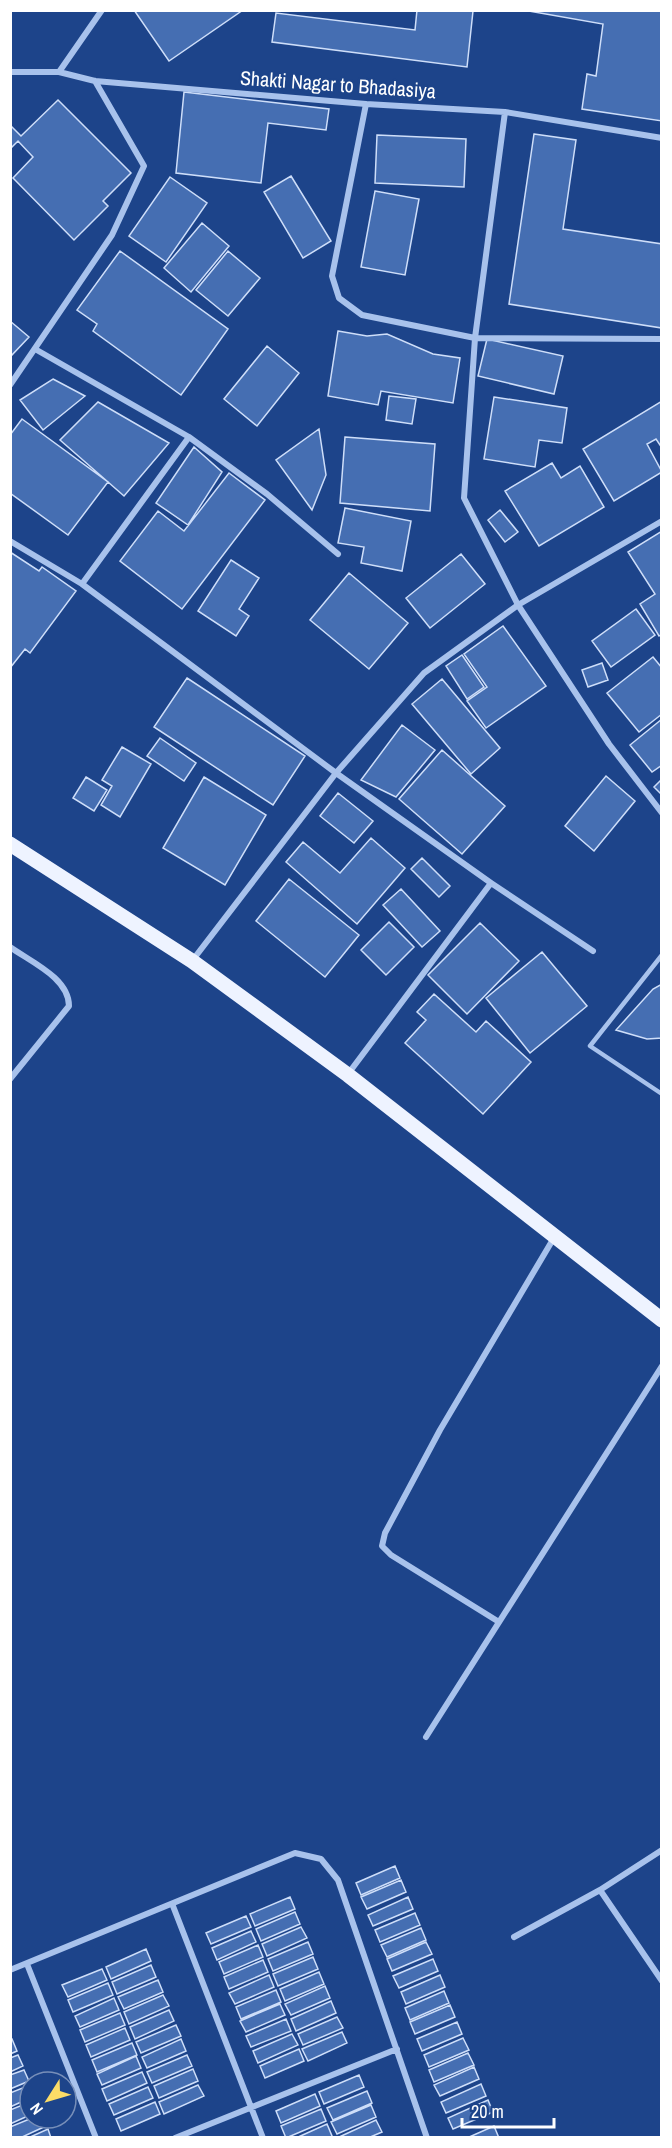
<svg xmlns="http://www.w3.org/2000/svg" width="672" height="2148" viewBox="0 0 672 2148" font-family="'Archivo Narrow',sans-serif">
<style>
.building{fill:#456eb2;stroke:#cedef9;stroke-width:1.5}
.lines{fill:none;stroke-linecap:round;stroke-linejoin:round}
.lane{stroke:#a8c2ec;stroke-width:4.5}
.street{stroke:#a8c2ec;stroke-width:6}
.primary{stroke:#eef3ff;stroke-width:15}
.labels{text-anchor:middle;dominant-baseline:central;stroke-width:4.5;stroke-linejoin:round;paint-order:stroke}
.street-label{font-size:20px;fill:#fff;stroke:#1d448a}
</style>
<rect width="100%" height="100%" fill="#1d448a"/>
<path class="building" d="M134,10H243L169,61Z
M417,10L473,11L467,67L272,42L276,13L415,30Z
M523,10H662V121L582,109L587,74L596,76L603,24Z
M184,92L329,109L326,130L268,123L261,183L176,173Z
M58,100L131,173L103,201L108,206L74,240L13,178L33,157L18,141L10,149V125L21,136Z
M534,134L576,140L563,229L662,244V328L509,304Z
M377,135L466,139L464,187L375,183Z
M291,176L331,241L303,258L264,192Z
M170,177L207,203L166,262L129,236Z
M375,191L419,199L405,275L361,267Z
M202,223L229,246L191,292L164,268Z
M120,251L228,329L181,395L93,331L97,324L77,310Z
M228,251L260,278L228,316L196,290Z
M10,321L29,337L10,357Z
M338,331L367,336L387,334L433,354L460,358L453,403L381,391L378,405L328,396Z
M487,339L563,356L554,394L478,376Z
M267,346L299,373L257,426L224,399Z
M53,379L85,396L43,430L20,400Z
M389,396L416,399L412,424L386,420Z
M494,397L567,408L562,443L539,440L535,467L484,459Z
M662,401V448L656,439L647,444L662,472L614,501L583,449Z
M98,402L169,443L124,496L60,440Z
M22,419L108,482L68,535L10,493V435Z
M319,429L326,475L312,510L276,460Z
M345,437L435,444L430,511L340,503Z
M194,447L222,472L188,525L156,503Z
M552,463L561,478L580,466L604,507L539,546L505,491Z
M229,473L265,500L182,609L120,561L158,511L184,531Z
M345,508L411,521L402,571L361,563L364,547L338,543Z
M500,510L518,532L505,542L488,520Z
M662,531V634L659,636L640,604L655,594L628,552Z
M10,552L39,571L42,567L76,591L30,653L25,649L10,668Z
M461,554L485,584L430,628L406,598Z
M231,560L259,578L239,609L249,616L236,636L198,611Z
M349,573L408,623L369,669L310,620Z
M636,609L655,635L611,667L592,641Z
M503,626L546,686L486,728L467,701L487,687L464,654Z
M462,655L484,687L467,699L446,666Z
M653,657L662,668V714L639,732L607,693Z
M602,663L608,680L588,687L582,670Z
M187,678L305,756L273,805L154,727Z
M442,679L500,748L471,774L412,704Z
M662,719V765L652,772L630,745Z
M402,725L435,750L396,797L361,780Z
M160,738L196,763L184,781L147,756Z
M122,747L151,764L120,817L101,805L112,786L102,780Z
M442,750L505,806L462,854L399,799Z
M606,776L635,801L594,851L565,826Z
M86,777L107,790L94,811L73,798Z
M204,777L266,815L225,885L163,848Z
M662,779V795L654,787Z
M338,793L373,821L354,843L320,816Z
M371,838L405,868L357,924L286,862L303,842L340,873Z
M422,858L450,886L439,897L411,869Z
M289,879L359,935L325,977L256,921Z
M401,889L440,931L422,947L383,905Z
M389,922L414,947L386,975L361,950Z
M480,923L519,961L467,1014L428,975Z
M542,952L587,1006L530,1053L486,998Z
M662,984V1038L647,1039L616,1030L653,989Z
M434,994L476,1032L486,1021L531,1062L483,1114L405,1043L426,1020L417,1012Z
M395,1866L400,1878L361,1895L356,1883Z
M401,1880L406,1892L367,1909L361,1897Z
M290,1897L295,1909L255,1926L250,1914Z
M408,1897L413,1909L373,1926L368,1915Z
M295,1912L300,1924L261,1941L256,1929Z
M415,1913L420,1925L380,1942L375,1930Z
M246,1916L251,1927L211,1944L206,1933Z
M301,1927L307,1938L267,1956L262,1944Z
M421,1928L426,1940L387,1957L381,1945Z
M251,1931L256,1942L217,1960L212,1948Z
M308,1942L313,1954L273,1971L268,1959Z
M426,1942L432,1954L392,1971L387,1959Z
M258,1945L263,1957L224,1974L219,1962Z
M146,1949L151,1961L111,1979L106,1967Z
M313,1957L318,1969L278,1986L273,1974Z
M433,1959L438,1971L399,1988L393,1976Z
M263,1960L268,1972L229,1989L224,1977Z
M151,1965L156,1977L117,1994L112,1982Z
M102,1969L107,1980L68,1997L62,1985Z
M319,1972L324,1984L285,2001L280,1989Z
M269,1975L274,1987L235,2004L229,1993Z
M440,1975L445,1987L406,2004L401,1992Z
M158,1980L163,1992L124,2009L118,1997Z
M108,1983L113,1995L73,2012L68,2000Z
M325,1986L330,1998L291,2015L285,2004Z
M276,1990L281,2002L241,2019L236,2007Z
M444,1991L449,2003L410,2020L405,2008Z
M163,1995L169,2006L129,2024L124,2012Z
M114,1998L119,2010L80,2027L75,2016Z
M331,2001L336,2013L296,2031L291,2019Z
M280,2004L285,2015L246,2032L240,2021Z
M450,2005L455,2017L415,2034L410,2022Z
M169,2010L174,2021L135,2039L130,2027Z
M120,2013L125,2025L85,2042L80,2030Z
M337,2017L343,2028L303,2045L298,2034Z
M286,2019L291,2031L251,2047L246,2036Z
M457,2022L462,2034L422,2051L417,2039Z
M176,2025L181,2036L141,2053L136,2042Z
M125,2028L130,2040L91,2057L86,2045Z
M342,2032L347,2043L308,2061L302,2049Z
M292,2034L298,2045L258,2063L253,2051Z
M463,2038L469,2050L429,2067L424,2055Z
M12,2039L17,2051L10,2054V2040Z
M181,2039L186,2051L147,2068L142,2057Z
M132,2043L137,2055L97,2072L92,2060Z
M299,2049L304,2061L265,2078L260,2066Z
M468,2053L474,2065L434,2082L429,2070Z
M18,2055L23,2066L10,2072V2058Z
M187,2055L192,2066L152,2083L147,2072Z
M136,2056L141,2068L102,2085L97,2074Z
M474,2067L479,2079L440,2096L434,2085Z
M193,2069L198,2081L159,2098L154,2086Z
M24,2070L29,2081L10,2089V2075Z
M142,2072L147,2083L107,2101L102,2089Z
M359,2075L364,2087L324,2104L319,2092Z
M481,2084L486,2096L446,2113L441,2102Z
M30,2085V2098L10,2107V2093Z
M198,2085L204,2096L164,2114L159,2102Z
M148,2087L153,2098L114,2115L109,2104Z
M367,2091L372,2103L333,2120L327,2108Z
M315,2094L320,2106L281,2123L276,2111Z
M488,2100L493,2112L453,2129L448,2118Z
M30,2102V2115L10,2124V2110Z
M155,2102L160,2114L121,2131L116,2119Z
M371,2105L376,2117L337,2134L331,2122Z
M321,2109L326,2121L286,2138L281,2126Z
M32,2118H43L46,2126L20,2138H10V2127Z
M376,2120L382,2132L368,2138H337Z
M327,2124L332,2136L328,2138H296Z
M494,2126L499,2138H467Z
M48,2129L51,2138H28Z"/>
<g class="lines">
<path class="lane" d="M662,955L590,1046L662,1094"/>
<path class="street" d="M10,72H59L95,81L366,104L505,112L662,138
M59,72L102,10
M366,104L332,276L339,298L362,315L475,338L464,498L518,605L609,744L662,813
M505,112L475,338L662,339
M35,349L189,437L267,494L338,554
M10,385L112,235L144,166L95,81
M10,541L82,584L336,773L192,961
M82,584L189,437
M10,947C31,962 69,978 69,1006L10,1079
M593,951L491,883L336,773L424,673L518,605L662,521
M348,1074L491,883
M499,1622L391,1555L382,1546L385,1533L440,1430L555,1236
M426,1737L662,1366
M600,1890L662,1981
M173,1906L263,2138
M514,1937L600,1890L662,1850
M27,1964L96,2138
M10,1970L295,1853L321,1859L338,1880L427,2138
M175,2138L397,2049"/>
<path class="primary" d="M10,844L192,961L348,1075L662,1320"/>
</g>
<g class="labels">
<g class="street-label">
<text transform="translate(338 84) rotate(4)">Shakti Nagar to Bhadasiya</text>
</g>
</g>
<rect width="672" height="2148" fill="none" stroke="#ffffff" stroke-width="24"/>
<g transform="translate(48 2100) rotate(233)"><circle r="28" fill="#1d448a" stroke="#778fb9" stroke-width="1.5"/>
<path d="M0-4.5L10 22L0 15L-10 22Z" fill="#fcdc67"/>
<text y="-9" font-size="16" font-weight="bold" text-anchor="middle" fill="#ffffff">N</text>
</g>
<path d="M462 2118v9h92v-9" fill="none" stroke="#ffffff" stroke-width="3"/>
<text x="471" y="2118" font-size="18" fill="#ffffff" stroke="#1d448a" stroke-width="4.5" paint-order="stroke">20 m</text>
</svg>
